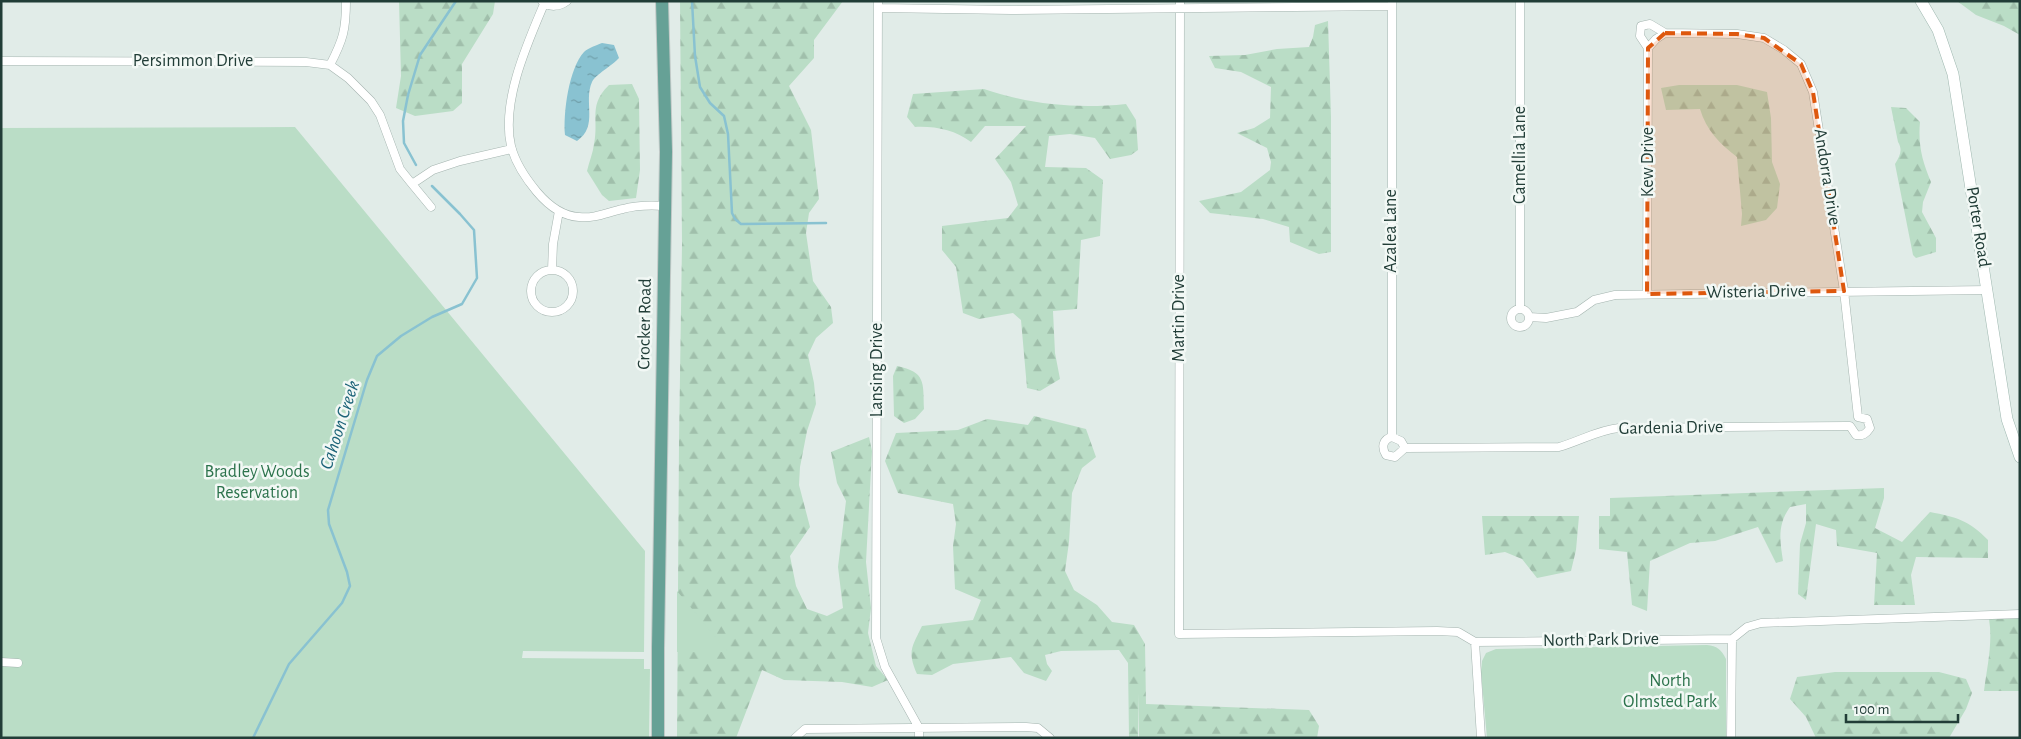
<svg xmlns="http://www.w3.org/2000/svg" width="2021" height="739" viewBox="0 0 2021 739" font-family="'Alegreya Sans',sans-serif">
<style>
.forest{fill:url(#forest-firs)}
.green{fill:#baddc6}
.water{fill:url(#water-ripples)}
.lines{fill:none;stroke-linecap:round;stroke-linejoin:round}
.stream{stroke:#89c2d1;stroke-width:2.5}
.street-casing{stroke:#a4b4af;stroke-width:9}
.secondary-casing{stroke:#9fb8b0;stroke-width:12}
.primary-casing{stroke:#c1c9c7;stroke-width:14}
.street{stroke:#fff;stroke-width:8}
.secondary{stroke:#fff;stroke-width:11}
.primary{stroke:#66a196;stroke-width:12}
.marked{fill:#de580e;fill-opacity:0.2;stroke:#de580e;stroke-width:4;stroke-dasharray:10 6;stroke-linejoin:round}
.labels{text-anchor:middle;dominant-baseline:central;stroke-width:5;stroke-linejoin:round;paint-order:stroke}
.street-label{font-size:18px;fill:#213d37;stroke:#f2f8f5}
.park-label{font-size:18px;fill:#2c734c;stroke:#f2f8f5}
.water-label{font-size:19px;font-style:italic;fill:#1c6378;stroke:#f2f8f5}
</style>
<defs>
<pattern id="forest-firs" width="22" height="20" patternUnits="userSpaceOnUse" patternTransform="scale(1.25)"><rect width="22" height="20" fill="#baddc6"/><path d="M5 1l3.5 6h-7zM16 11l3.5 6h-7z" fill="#a0bfab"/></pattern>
<pattern id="water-ripples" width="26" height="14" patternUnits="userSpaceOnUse" patternTransform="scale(1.25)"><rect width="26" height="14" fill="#89c2d1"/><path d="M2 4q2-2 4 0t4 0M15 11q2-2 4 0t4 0" fill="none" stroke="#709faa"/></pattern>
</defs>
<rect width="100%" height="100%" fill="#e1ece8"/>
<path class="forest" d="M399,1H495L493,14L462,64V103L453,111L415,116L396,108L401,76Z
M680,1H843L814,40V58L789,86L811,130L819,199L809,213L806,233L813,281L831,307L833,323L816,338L808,355L814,383L816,404L807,431L800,467L799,485L810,527L790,556L796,586L807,609L827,616L843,608L838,567L846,501L837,483L831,452L869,437L872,451L866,562L871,608L868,633L876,666L888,680L872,687L842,682L784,680L762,670L736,738H677L679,442L682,244Z
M1957,1H2020V35L2004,26L1976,15Z
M1328,21L1331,117V252L1319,254L1290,242L1289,227L1263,219L1210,213L1199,201L1241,192L1270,170L1271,162L1267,148L1237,133L1254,128L1270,118L1271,87L1241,72L1215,68L1209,56L1245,55L1277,49L1309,47L1313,37L1315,25Z
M632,84L639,99L640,170L636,198L609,201L602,195L587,171C589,162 593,153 594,144C599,119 588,105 609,85Z
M1679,85H1737L1767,92L1771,118L1772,162L1780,184L1777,208L1766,220L1741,226L1742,214L1737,157C1720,144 1706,130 1700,109L1666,110L1661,88Z
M984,89C1031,105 1078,109 1126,104L1136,120L1138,150L1131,155L1110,159L1095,138L1070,134L1049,136L1045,167L1086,168L1103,180L1100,236L1081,240L1077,309L1053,311L1055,353L1060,379L1040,391L1027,388L1021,320L1013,313L979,319L963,313L956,267L942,250V226L1008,218L1018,205L1011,182L995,159L1026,126H985L971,142C955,130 935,126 915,127L907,117L913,94Z
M1891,107L1906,108L1920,122C1918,145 1922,161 1931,182L1923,202L1922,212L1936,238V252L1916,258L1913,255L1895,164C1900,156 1903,150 1898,142Z
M897,366C926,372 923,382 924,409L915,419L904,423L894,416L893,376Z
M1034,416L1086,429L1096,457L1082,468L1072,493L1069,542L1065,571L1074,590L1097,605L1112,622L1134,625L1145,644L1146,704L1309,710L1319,726L1317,738H1139L1138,693V738H1129L1128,663L1119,650L1061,651L1045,655L1047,664L1052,671L1046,681L1024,673L1011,657L953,664L932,675L917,674C907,651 912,647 922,626L973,620L981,600L955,589L953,546L956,524L953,504L898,493L885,461L896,433L958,430L987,419L1028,425Z
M1884,488V498L1875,528L1902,542L1930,512C1956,517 1969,520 1988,540V558L1916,557L1911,575L1915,605H1874L1877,553L1837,546L1836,530L1816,524L1806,600L1798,594L1800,544L1806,523V504L1790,507C1777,525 1780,541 1783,561L1776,563L1758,527L1715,541L1690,543L1650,561L1647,611L1632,605L1627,552L1599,549V516H1610V498Z
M1482,516H1579L1576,550L1571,571L1537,578L1522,559L1505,552L1485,555Z
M2020,618V691H1984C1987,667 1993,643 1989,619Z
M1835,672H1939L1966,679L1972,693L1966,709L1949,738H1816L1806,717L1790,699L1797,677Z"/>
<path class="green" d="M295,127L645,551L644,652L523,651L522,658L644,659V669H650L649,738H1V128Z
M677,591L728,652H677Z
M1707,645C1717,646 1721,649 1726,659V738H1487L1481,672L1482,661L1486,653L1496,649Z"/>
<path class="water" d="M602,43L614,45L619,58C613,65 595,75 592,82C583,102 599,126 577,141L565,135C563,113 569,68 584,52C588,48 597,45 602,43Z"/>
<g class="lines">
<path class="stream" d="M692,1L695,56L700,87L710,103L724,116L728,134L732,213L735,219L741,224L826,223
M416,165L404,143L403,121L408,95L420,55L456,1
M253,738L289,664L342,603L350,586L347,572L329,524L328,510L367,380L377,356L401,336L432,317L462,304L477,278L474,230L460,214L432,186"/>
<defs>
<path id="street" d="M542,1C550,8 559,7 567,1
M878,1L876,638L885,667L919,728V738
M1180,1L1179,634L1437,631L1458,632L1475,642L1732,639L1747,627L1761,623L2020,614
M1392,1V437C1383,439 1381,447 1386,455L1395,457L1405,448L1559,447C1580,441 1598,430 1619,428L1847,426H1850L1856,435C1863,436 1866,434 1870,428L1867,419L1858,417L1844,291L1813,92L1801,64L1784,50L1764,38L1737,34L1665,33L1650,24L1641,26L1640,36L1648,48L1647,294
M544,4C527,44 501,102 511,146C515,162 527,180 537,192C548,205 562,216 579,217C595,219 608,212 623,209C637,205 651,205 665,206
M878,8L1011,10L1392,6
M1648,48L1656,39L1665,33
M1,61L306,62L330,65L348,78L371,101L380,115L400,169L412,184L433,170L460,161L512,149
M330,65C343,40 346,30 346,1
M412,184L431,207
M531 291a21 21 0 1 1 42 0a21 21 0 1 1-42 0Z
M552,270L553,244L559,211
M1511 318a9 9 0 1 1 18 0a9 9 0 1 1-18 0Z
M1520,309V1
M1529,317L1546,318L1577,312L1594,300L1615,295L1988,290
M1392,437L1401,441L1405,448
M1475,642L1481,738
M1,662L18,663
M795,738L805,729L1026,727L1038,728L1050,738
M1731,738L1732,639"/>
<path id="secondary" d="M1921,1L1938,30L1953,74L2007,419L2020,457"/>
<path id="primary" d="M658,738V648L666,152L662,1"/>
</defs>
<use href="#street" class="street-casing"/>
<use href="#secondary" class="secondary-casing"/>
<use href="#primary" class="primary-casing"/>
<use href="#street" class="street"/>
<use href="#secondary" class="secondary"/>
<use href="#primary" class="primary"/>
</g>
<path class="marked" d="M1665,33L1737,34L1764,38L1801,64L1813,92L1844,291L1647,294L1648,48Z"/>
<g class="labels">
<g class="street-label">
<text x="193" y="61">Persimmon Drive</text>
<text transform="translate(1520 155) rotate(-90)">Camellia Lane</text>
<text transform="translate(1648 162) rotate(-90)">Kew Drive</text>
<text transform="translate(1827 177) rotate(81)">Andorra Drive</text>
<text transform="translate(1978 227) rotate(81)">Porter Road</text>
<text transform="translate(1391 231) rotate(-90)">Azalea Lane</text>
<text transform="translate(1756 292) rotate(-1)">Wisteria Drive</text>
<text transform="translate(1179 318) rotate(-90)">Martin Drive</text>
<text transform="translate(645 324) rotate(-89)">Crocker Road</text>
<text transform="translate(877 370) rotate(-90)">Lansing Drive</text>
<text transform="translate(1671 428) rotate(-1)">Gardenia Drive</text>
<text transform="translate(1601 640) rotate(-1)">North Park Drive</text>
</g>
<g class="park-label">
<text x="257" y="472">Bradley Woods<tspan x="257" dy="21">Reservation</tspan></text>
<text x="1670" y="681">North<tspan x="1670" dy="21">Olmsted Park</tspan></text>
</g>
<g class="water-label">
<text transform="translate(340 425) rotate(-72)">Cahoon Creek</text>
</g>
</g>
<rect width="2021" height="739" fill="none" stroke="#213d37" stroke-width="5"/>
<path d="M1846 714v8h112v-8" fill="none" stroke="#213d37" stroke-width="2.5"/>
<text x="1854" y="714" font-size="15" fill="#213d37" stroke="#f2f8f5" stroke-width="4" paint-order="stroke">100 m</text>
</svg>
